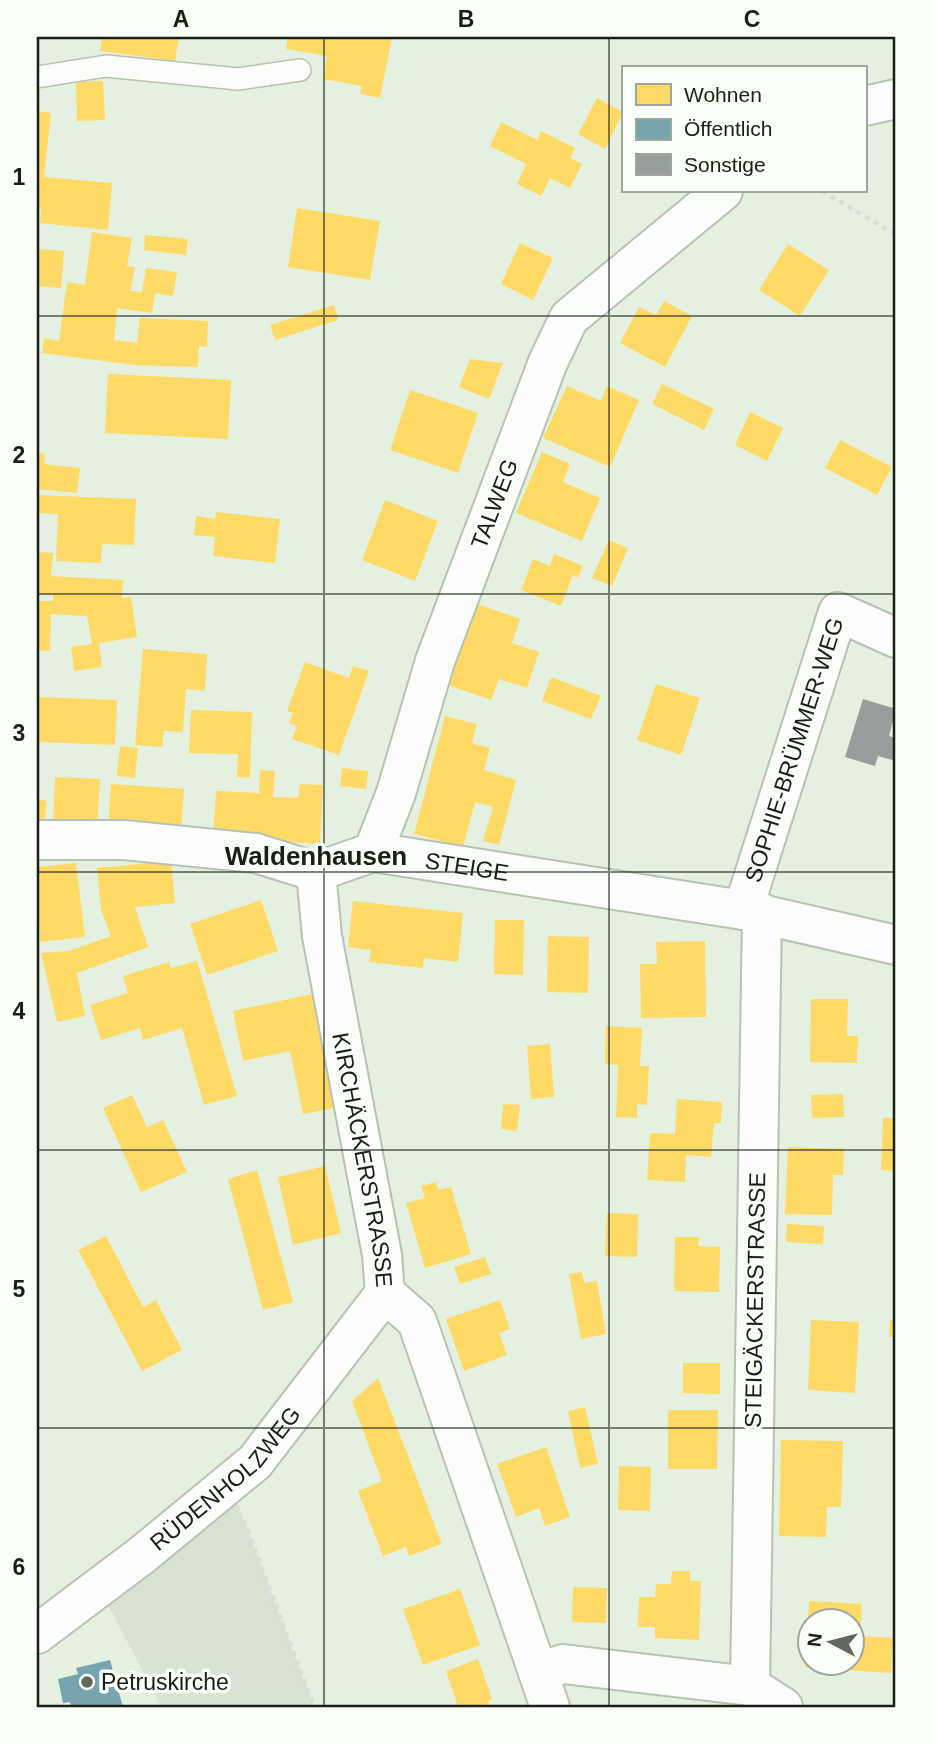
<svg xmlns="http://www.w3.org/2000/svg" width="933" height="1744" viewBox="0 0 933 1744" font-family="Helvetica,sans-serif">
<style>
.green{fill:#d6e3d0}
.homes{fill:#ffd966;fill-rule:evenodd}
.public{fill:#76a5af}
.building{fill:#969e9b}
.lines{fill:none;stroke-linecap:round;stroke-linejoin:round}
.lane-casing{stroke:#b8c2b4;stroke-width:24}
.street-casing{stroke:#b8c2b4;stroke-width:42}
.path{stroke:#daddd8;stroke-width:4.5;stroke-dasharray:5 5;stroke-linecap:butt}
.lane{stroke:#fbfdfa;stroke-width:21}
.street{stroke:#fbfdfa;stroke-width:38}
.grid{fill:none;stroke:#182015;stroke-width:2;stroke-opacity:0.55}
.poi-dot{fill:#60695c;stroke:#fafff8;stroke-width:2.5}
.labels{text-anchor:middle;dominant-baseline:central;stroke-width:7;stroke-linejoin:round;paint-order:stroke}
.street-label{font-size:23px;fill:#182015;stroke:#fafff8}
.poi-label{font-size:23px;fill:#182015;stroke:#fafff8;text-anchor:start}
.quarter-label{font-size:26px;font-weight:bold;fill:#182015;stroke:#fafff8}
.neatline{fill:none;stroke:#182015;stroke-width:2.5}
.grid-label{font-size:23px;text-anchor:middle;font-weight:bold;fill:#182015}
</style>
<rect width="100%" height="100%" fill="#e5f1df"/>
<path class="green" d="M230,1483L314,1707H162L99,1588Z"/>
<path class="homes" d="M102,37H179L175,61L100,51Z
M288,37H392L380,98L360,94L362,86L323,79L327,56L286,49Z
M103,81L105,120L77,121L76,82Z
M597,98L623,112L605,149L578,134Z
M37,111L51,113L44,177L112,183L108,230L40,223L41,208L37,207Z
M501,122L537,140L541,131L575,148L570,158L582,164L570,188L550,178L541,196L517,184L526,164L490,146Z
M297,208L380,221L370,280L288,267Z
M92,232L132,238L127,266L135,267L130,291L142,292L146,268L177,272L173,296L155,293L152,313L117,308L114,340L137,343L140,318L208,321L207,347L199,346L198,367L134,365L42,353L44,338L59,341L67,282L85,285Z
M145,235L188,239L186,255L144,250Z
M520,243L553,258L533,300L501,284Z
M788,244L829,270L800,316L759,290Z
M37,249L64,251L61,288L37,286Z
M664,301L692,316L665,367L620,343L639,307L656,315Z
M334,305L338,320L275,340L270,325Z
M470,359L503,363L489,399L459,387Z
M108,374L231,380L228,439L105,433Z
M662,384L714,409L704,430L652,404Z
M567,386L601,401L607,386L639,400L610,467L543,438Z
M410,390L478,413L458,473L390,450Z
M750,412L783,428L767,461L735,445Z
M840,440L892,467L877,495L825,468Z
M542,452L570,464L563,482L600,498L582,541L516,513Z
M37,453L45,454L44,464L80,468L77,493L37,489Z
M37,495L136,499L134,545L102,544L101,563L56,561L58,514L37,513Z
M385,500L438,521L415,581L362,560Z
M216,512L280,519L275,563L213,556L215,537L194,535L196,516L215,519Z
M609,540L628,548L612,586L592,578Z
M37,552L53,553L51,576L123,580L122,598L131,597L137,637L99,643L102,667L74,671L71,647L92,644L87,616L51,614L50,651L37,650V601H53V595L37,594Z
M554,554L583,566L578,578L573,575L561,606L521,590L533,559L550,566Z
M477,604L520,619L512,643L539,652L527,688L499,679L491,700L448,685Z
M143,649L207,654L205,691L186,689L183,732L164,731L162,747L135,745Z
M305,662L349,678L353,666L369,671L339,755L292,739L297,726L289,723L293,713L287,711Z
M551,677L601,696L591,719L542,701Z
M656,684L700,698L681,755L637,740Z
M37,697L117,700L115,745L37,742Z
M191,710L252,712L250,778L237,777L238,754L189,753Z
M445,716L477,724L472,743L490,748L484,770L516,780L499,845L483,841L493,807L475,802L463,847L414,834Z
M120,746L138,748L135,778L117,776Z
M342,768L368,771L366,789L340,786Z
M260,770L275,771L273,797L298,798L300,784L323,785L320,844L213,838L216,791L259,793Z
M55,777L100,779L97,829L53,827Z
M111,784L184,789L181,832L108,828Z
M37,799L47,801L44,824L37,823Z
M171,861L175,903L135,907L148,947L77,973L85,1016L57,1022L41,953L69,951L111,936L101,910L97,868Z
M76,863L85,937L40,942L37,867Z
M261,900L278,951L207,975L190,924Z
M353,901L463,913L458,962L424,958L423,968L369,962L371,950L348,947Z
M495,920H524L523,975L494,974Z
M548,936L589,937L588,993L547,992Z
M705,941L706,1017L641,1018L640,964H657L656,942Z
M197,961L237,1096L204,1105L182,1028L143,1040L140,1028L101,1040L90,1005L128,993L123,976L169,962L171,968Z
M317,993L340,1107L303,1114L290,1051L243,1061L233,1011Z
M811,999H848L847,1036H858L857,1063L810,1062Z
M606,1026L642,1028L640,1066H649L647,1105L637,1104V1118L616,1117L618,1065L605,1064Z
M550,1044L554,1097L531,1099L527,1046Z
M843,1094L844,1117L812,1118L811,1095Z
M132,1095L147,1127L163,1120L187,1172L141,1192L103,1108Z
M677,1099L722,1102L721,1123H714L711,1157L686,1155L685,1182L647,1180L650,1133L675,1134Z
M503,1104L520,1105L517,1131L501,1129Z
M883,1118H896V1171L881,1170Z
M788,1147L844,1149L843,1175H833L832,1215L785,1214Z
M325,1166L341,1233L293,1245L278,1177Z
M257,1170L293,1302L263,1310L228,1179Z
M436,1182L439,1190L451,1187L471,1254L425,1268L406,1203L425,1198L421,1186Z
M607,1213L638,1214L637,1257L605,1256Z
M787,1224L824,1226L823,1244L786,1242Z
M106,1236L143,1307L156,1300L182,1350L142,1371L78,1250Z
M675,1237H699L698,1246L720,1247L719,1292L674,1291Z
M485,1257L491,1274L460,1284L454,1267Z
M582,1272L584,1283L597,1281L606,1334L581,1339L569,1274Z
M500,1300L510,1329L499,1333L507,1355L464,1371L446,1319Z
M811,1320L859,1322L855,1393L808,1390Z
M890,1320L896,1321V1337H889Z
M683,1363H720V1394L683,1393Z
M378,1378L442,1544L409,1556L406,1547L383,1556L358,1491L382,1481L352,1401Z
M585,1407L598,1464L580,1468L568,1411Z
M668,1410H718L717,1469H668Z
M781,1440L843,1441L841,1507H827L826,1537L779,1536Z
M546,1447L570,1517L545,1526L539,1508L516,1517L497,1464Z
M619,1466L651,1467L650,1511L618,1510Z
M672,1571H690V1581H701L699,1640L655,1638V1627H638L639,1597H655L656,1584H671Z
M573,1587L607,1588L606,1623L572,1622Z
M460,1589L480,1645L423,1665L403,1609Z
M809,1601L862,1604L860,1636L893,1638L891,1673L805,1667ZM811,1621H853L852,1664H810Z
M478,1659L492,1699L488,1701L490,1707H458L446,1671Z"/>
<path class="public" d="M110,1660L123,1707H71L70,1702L63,1703L58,1679L78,1674L76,1668Z"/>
<path class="building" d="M863,699L896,709L889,736L896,738V761L878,756L875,766L845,757Z"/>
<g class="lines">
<defs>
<path id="lane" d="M37,77L106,66L238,79L300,70"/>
<g id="street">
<path d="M865,106L896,99"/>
<path id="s1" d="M37,840H124L256,853L316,872L373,852L743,910L896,945"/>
<path id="s2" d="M373,852L396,793L435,661L548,362L569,318L723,191"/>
<path id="s3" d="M316,872L322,936L382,1255L385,1293L417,1321L550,1707"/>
<path id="s4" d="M743,910L838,612L896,638"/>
<path d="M762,913L750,1686L783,1707"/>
<path id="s5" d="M37,1634L142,1555L255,1462L385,1293"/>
<path d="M538,1672L563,1664L750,1686"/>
</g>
</defs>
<use href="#lane" class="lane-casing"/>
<use href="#street" class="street-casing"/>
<path class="path" d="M822,191L896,235
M244,1520L314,1707"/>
<use href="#lane" class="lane"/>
<use href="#street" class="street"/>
</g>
<path class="grid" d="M324,37V1707M609,37V1707M37,316H896M37,594H896M37,872H896M37,1150H896M37,1428H896"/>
<circle class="poi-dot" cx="87" cy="1682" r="7"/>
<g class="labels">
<g class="street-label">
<text stroke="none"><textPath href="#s2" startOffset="369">TALWEG</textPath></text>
<text stroke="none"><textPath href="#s4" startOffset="168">SOPHIE-BRÜMMER-WEG</textPath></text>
<text stroke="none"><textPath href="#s1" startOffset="438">STEIGE</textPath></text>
<text stroke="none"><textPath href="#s3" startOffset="292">KIRCHÄCKERSTRASSE</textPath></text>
<text transform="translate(755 1300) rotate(-89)">STEIGÄCKERSTRASSE</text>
<text stroke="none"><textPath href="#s5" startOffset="245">RÜDENHOLZWEG</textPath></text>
</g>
<g class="poi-label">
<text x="101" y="1682">Petruskirche</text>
</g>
<g class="quarter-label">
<text x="316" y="856">Waldenhausen</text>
</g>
</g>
<rect width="933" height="1744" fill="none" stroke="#fafff8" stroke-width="77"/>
<rect x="622" y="66" width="245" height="126" fill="#fafff8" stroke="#a0a69d" stroke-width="2"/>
<rect x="636" y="84" width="35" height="21" fill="#ffd966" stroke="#a0a69d" stroke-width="2"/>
<text x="684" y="102" font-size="21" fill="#182015">Wohnen</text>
<rect x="636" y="119" width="35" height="21" fill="#76a5af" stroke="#a0a69d" stroke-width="2"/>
<text x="684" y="136" font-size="21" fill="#182015">Öffentlich</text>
<rect x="636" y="154" width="35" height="21" fill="#969e9b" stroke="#a0a69d" stroke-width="2"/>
<text x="684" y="172" font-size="21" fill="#182015">Sonstige</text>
<g transform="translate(831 1642) rotate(277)"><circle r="33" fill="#fafff8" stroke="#a0a69d" stroke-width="2"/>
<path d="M0-5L12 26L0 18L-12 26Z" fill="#60695c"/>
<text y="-10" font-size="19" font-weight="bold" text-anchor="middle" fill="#182015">N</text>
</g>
<rect x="38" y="38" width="856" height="1668" class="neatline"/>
<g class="grid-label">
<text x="181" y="27">A</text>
<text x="466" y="27">B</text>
<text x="752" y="27">C</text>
<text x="19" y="185">1</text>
<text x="19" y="463">2</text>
<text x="19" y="741">3</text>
<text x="19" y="1019">4</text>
<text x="19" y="1297">5</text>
<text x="19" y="1575">6</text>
</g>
</svg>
